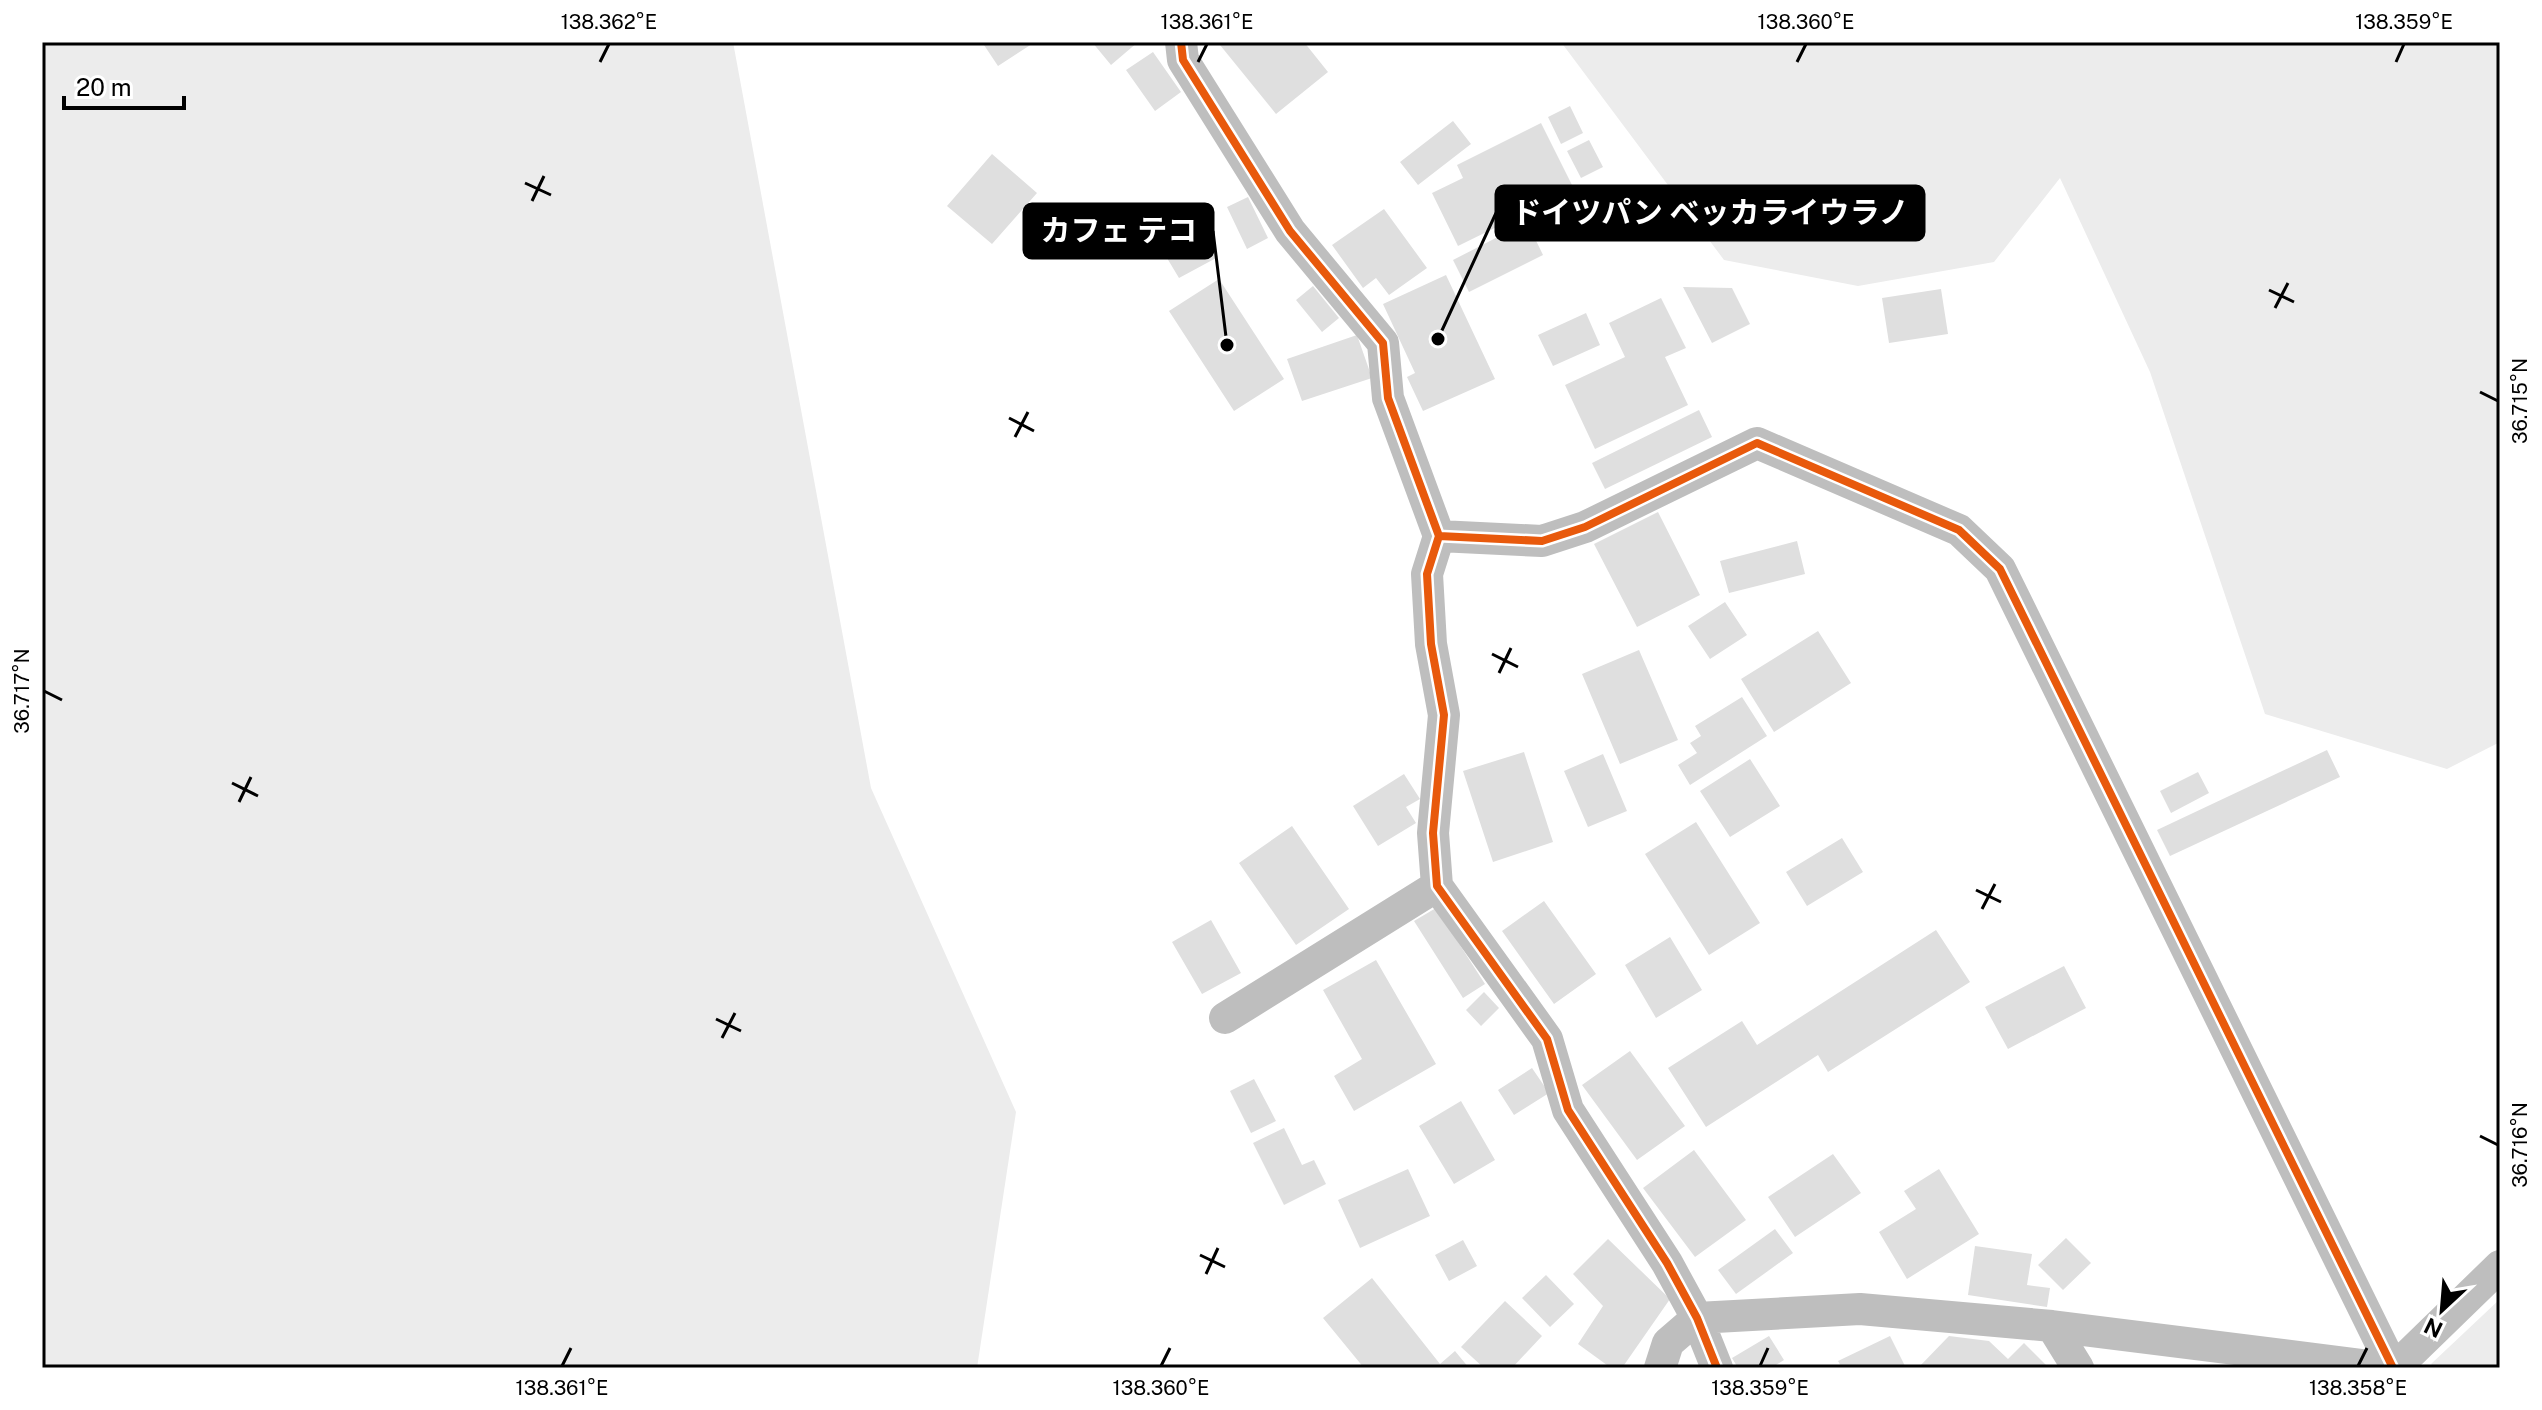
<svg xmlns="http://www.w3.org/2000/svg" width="2542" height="1410" viewBox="0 0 2542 1410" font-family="'Public Sans','Noto Sans JP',sans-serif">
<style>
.green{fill:#ececec}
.building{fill:#dfdfdf}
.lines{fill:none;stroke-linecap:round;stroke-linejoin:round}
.minor{stroke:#bebebe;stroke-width:32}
.cycleway-casing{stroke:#fff;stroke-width:13}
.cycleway{stroke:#e8590c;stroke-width:8}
.ticks{fill:none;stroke:#000;stroke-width:3}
.leader{fill:none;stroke:#000;stroke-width:3}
.callout-dot{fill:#000;stroke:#fff;stroke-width:3}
.callout{fill:#000;stroke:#000;stroke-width:3}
.callout-label{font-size:30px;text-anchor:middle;font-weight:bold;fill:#fff}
.neatline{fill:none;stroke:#000;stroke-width:3}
.ticks-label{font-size:20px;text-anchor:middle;fill:#000}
</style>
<rect width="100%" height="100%" fill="#fff"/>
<path class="green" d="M42,42H733L871,788L1016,1112L977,1368H42Z
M1561,42H2500V742L2447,769L2265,714L2150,372L2060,178L1994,262L1858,286L1724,260Z
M2500,1299V1368H2435L2431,1364Z"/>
<path class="building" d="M982,42H1035L998,66Z
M1092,42H1138L1111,65Z
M1224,42H1304L1328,72L1276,114L1220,45Z
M1153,52L1181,92L1155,111L1126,70Z
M1570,106L1583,133L1561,144L1548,117Z
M1453,121L1471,144L1418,185L1400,162Z
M1541,123L1574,189L1458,246L1432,193L1463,178L1457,165Z
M1589,140L1603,167L1581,178L1567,151Z
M992,154L1037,193L992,244L947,206Z
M1248,197L1268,238L1247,249L1227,207Z
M1384,209L1427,268L1389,295L1376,278L1363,288L1332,245Z
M1527,222L1543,255L1469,292L1453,260Z
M1204,231L1218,257L1179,278L1164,253Z
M1446,275L1495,379L1423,411L1407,377L1415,373L1383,304Z
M1219,279L1284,379L1234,411L1169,311Z
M1313,286L1339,318L1322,332L1296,300Z
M1683,287L1732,288L1750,324L1712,343Z
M1941,289L1948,334L1889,343L1882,298Z
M1661,298L1686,348L1665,357L1688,405L1595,449L1565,385L1625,357L1609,323Z
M1586,313L1600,345L1553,366L1538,335Z
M1357,335L1372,378L1302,401L1287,359Z
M1699,410L1712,437L1605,489L1592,463Z
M1658,512L1700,595L1637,627L1594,544Z
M1797,541L1805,574L1729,593L1720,561Z
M1725,602L1747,635L1710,659L1688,626Z
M1818,631L1851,683L1774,732L1741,679Z
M1639,650L1678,740L1620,764L1582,674Z
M1742,697L1767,736L1690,785L1678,765L1697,753L1690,743L1701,736L1695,726Z
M2327,750L2340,777L2170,856L2157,830Z
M1524,752L1553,842L1493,862L1463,771Z
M1603,754L1627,811L1588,827L1564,771Z
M1750,759L1780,806L1730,837L1700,791Z
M2198,772L2209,793L2171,813L2160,791Z
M1404,774L1420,799L1406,807L1416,823L1378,846L1353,806Z
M1696,822L1760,923L1709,955L1645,854Z
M1292,826L1349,909L1296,945L1239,863Z
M1842,838L1863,872L1807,906L1786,872Z
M1544,901L1596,974L1554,1004L1502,931Z
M1436,908L1485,984L1463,998L1414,921Z
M1211,920L1241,973L1202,994L1172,942Z
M1936,930L1970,982L1828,1072L1818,1055L1706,1127L1668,1068L1742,1021L1757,1045Z
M1670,937L1702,990L1656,1018L1625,965Z
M1376,960L1436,1064L1354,1111L1334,1076L1362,1059L1323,990Z
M2064,966L2086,1008L2008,1049L1985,1007Z
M1484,992L1499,1008L1481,1026L1466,1010Z
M1630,1051L1685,1126L1637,1160L1582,1085Z
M1532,1068L1549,1093L1514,1115L1498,1090Z
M1254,1079L1276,1121L1251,1133L1230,1091Z
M1461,1101L1495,1160L1454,1184L1419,1126Z
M1284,1128L1302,1165L1314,1160L1326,1184L1284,1205L1253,1143Z
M1694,1150L1746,1220L1695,1257L1643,1188Z
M1833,1154L1861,1193L1795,1237L1768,1197Z
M1408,1169L1430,1216L1360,1248L1338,1200Z
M1939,1169L1979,1234L1907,1279L1879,1232L1916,1209L1904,1191Z
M1775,1229L1793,1253L1736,1294L1718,1270Z
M2066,1238L2091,1263L2063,1290L2038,1265Z
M1608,1239L1670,1299L1622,1368H1611L1578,1344L1603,1306L1573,1274Z
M1463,1240L1477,1266L1449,1281L1435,1255Z
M1975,1246L2032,1254L2027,1285L2050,1288L2047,1307L1968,1295Z
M1546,1275L1574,1304L1550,1327L1522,1298Z
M1372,1278L1440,1364L1455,1351L1469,1368H1364L1323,1318Z
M1505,1301L1542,1336L1512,1368H1484L1461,1347Z
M1769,1336L1784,1360L1771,1368H1738L1732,1358Z
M1890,1336L1906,1368H1842L1838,1361Z
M1949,1336L1989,1341L2008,1359L2024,1343L2049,1368H1918Z"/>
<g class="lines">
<path class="minor" d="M1181,42L1183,60L1290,231L1383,343L1388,398L1439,536L1427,574L1431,644L1444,715L1433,833L1437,886L1547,1039L1568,1110L1667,1263L1697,1318L1717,1368
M1439,536L1542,541L1585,527L1757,443L1959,530L2000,569L2393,1368
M1225,1018L1437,886
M2052,1326L2078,1368
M1660,1368L1668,1343L1697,1318L1860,1309L2052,1326L2386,1368
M2395,1368L2500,1266"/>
<defs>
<path id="cycleway" d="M1181,42L1183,60L1290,231L1383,343L1388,398L1439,536L1427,574L1431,644L1444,715L1433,833L1437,886L1547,1039L1568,1110L1667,1263L1697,1318L1717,1368
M1439,536L1542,541L1585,527L1757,443L1959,530L2000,569L2393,1368"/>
</defs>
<use href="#cycleway" class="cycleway-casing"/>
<use href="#cycleway" class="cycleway"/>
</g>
<path class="ticks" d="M600,62L609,44M1198,62L1207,44M1797,62L1806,44M2396,62L2404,44M525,183L551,195M532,201L544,176M2269,290L2294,302M2275,308L2288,283M2480,392L2498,401M1009,418L1034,431M1015,437L1028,412M1492,654L1518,667M1499,673L1511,648M44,691L62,700M232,783L258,796M239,802L251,777M1976,890L2001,902M1982,909L1995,884M716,1019L741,1031M722,1038L735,1013M2480,1136L2498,1145M1200,1255L1225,1267M1206,1274L1218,1248M562,1366L571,1348M1161,1366L1170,1348M1760,1366L1768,1348M2358,1366L2367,1348"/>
<path class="leader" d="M1438 339L1496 213M1227 345L1213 231"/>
<g class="callout-dot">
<circle cx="1438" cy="339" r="8"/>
<circle cx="1227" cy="345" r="8"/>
</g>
<g class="callout">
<rect x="1496" y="186" width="428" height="54" rx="8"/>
<rect x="1024" y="204" width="189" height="54" rx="8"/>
</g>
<g class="callout-label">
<text x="1710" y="223">ドイツパン ベッカライウラノ</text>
<text x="1119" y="241">カフェ テコ</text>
</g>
<rect width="2542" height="1410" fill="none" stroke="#ffffff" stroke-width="88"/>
<g transform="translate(2442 1310) rotate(206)" stroke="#ffffff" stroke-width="6" paint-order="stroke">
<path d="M0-6L14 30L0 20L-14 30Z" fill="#000000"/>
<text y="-12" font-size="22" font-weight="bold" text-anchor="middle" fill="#000000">N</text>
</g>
<path d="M64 96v12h120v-12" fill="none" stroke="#000000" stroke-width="4"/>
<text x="76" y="96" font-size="24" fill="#000000" stroke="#ffffff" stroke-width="6" paint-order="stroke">20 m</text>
<rect x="44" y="44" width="2454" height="1322" class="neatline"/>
<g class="ticks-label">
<text x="609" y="29">138.362°E</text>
<text x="1207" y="29">138.361°E</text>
<text x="1806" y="29">138.360°E</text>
<text x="2404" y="29">138.359°E</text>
<text transform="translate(2520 401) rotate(-90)" y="7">36.715°N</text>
<text transform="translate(22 691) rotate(-90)" y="7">36.717°N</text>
<text transform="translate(2520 1145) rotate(-90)" y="7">36.716°N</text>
<text x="562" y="1395">138.361°E</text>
<text x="1161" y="1395">138.360°E</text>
<text x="1760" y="1395">138.359°E</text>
<text x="2358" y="1395">138.358°E</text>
</g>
</svg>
